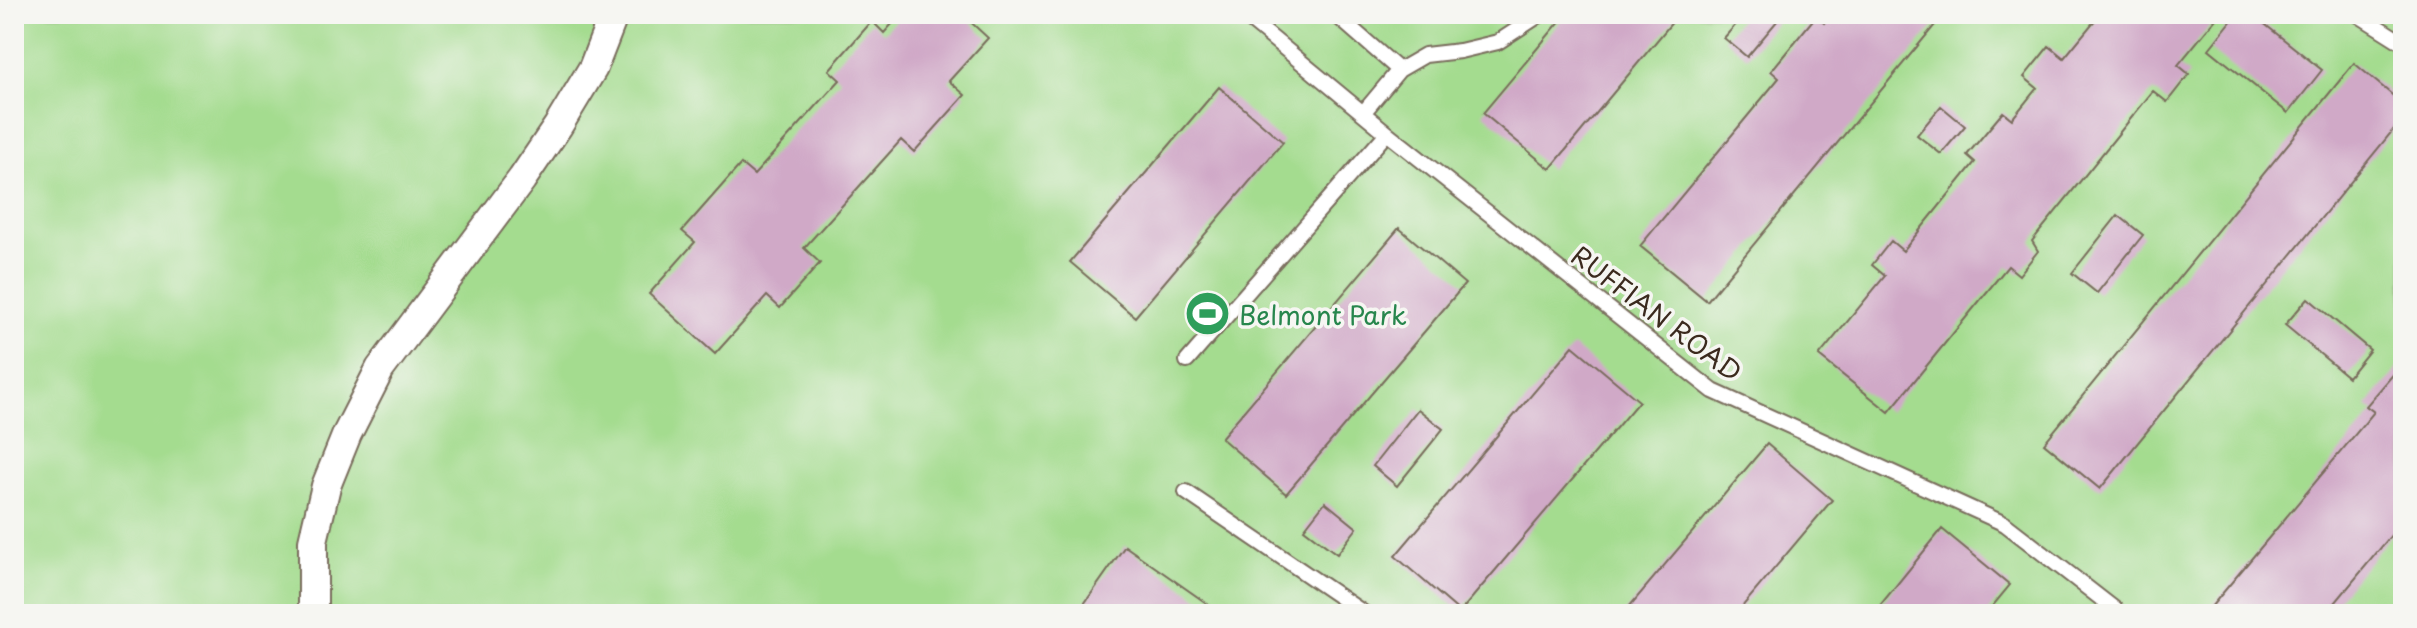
<svg xmlns="http://www.w3.org/2000/svg" width="2417" height="628" viewBox="0 0 2417 628" font-family="'Playpen Sans',sans-serif">
<style>
.green{fill:#a4dc8f;stroke:#708356;stroke-width:2}
.building{fill:#d0a9c7}
.lines{fill:none;stroke-linecap:round;stroke-linejoin:round}
.lane-casing{stroke:#796c5c;stroke-width:18}
.street-casing{stroke:#796c5c;stroke-width:32}
.lane{stroke:#fff;stroke-width:14}
.street{stroke:#fff;stroke-width:28}
.labels{text-anchor:middle;dominant-baseline:central;stroke-width:7;stroke-linejoin:round;paint-order:stroke}
.street-label{font-size:26px;fill:#3b2a1e;stroke:#f6f6f2}
.leisure-label{font-size:26px;fill:#27864d;stroke:#f6f6f2;text-anchor:start}
</style>
<rect width="100%" height="100%" fill="#f6f6f2"/>
<filter id="ink" filterUnits="userSpaceOnUse"><feTurbulence type="fractalNoise" baseFrequency=".0125" numOctaves="2"/><feDisplacementMap in="SourceGraphic" scale="16" xChannelSelector="R" yChannelSelector="G"/><feConvolveMatrix kernelMatrix="1 2 1 2 8 2 1 2 1" color-interpolation-filters="sRGB"/></filter>
<filter id="wash" filterUnits="userSpaceOnUse"><feTurbulence type="fractalNoise" baseFrequency=".006" numOctaves="4" result="noise"/><feDisplacementMap in="SourceGraphic" scale="32" xChannelSelector="R" yChannelSelector="G"/><feGaussianBlur stdDeviation="1.8" result="paint"/><feColorMatrix in="noise" values="0 0 0 0 0 0 0 0 0 0 0 0 0 0 0 0 0 1.4 0 .05"/><feComposite in="paint" operator="in"/></filter>
<g filter="url(#wash)">
<rect width="100%" height="100%" fill="#ede8cf"/>
<path class="green" d="M14,14H2403V614H14Z"/>
<g id="blocks">
<path class="building" d="M901,14H962L988,38L949,81L965,95L914,152L901,140L804,248L820,263L780,308L767,296L715,354L649,294L695,242L682,231L741,164L754,175L840,80L829,70L872,21L884,33Z
M1566,14H1679L1550,169L1483,113Z
M1745,14H1783L1747,57L1724,38Z
M1831,14H1944L1707,301L1640,246L1779,78L1771,71L1816,16L1824,23Z
M2100,14H2220L2178,65L2189,74L2167,102L2153,91L2032,241L2038,251L2019,275L2008,266L1889,412L1819,356L1885,276L1872,265L1891,241L1903,251L1975,162L1967,155L2003,112L2012,119L2037,88L2024,77L2049,46L2064,58Z
M2237,14H2252L2322,70L2288,113L2209,49Z
M2354,63L2403,104V118L2100,489L2044,443Z
M1219,87L1283,142L1135,317L1070,262Z
M1941,106L1965,126L1941,154L1917,135Z
M2118,215L2143,235L2097,293L2072,273Z
M1399,228L1465,284L1286,494L1221,438Z
M2308,298L2370,350L2348,377L2285,325Z
M1573,346L1639,401L1460,612L1395,556Z
M2403,363V521L2326,614H2219L2211,607L2374,412L2366,406Z
M1418,409L1443,429L1397,486L1373,466Z
M1767,444L1832,500L1736,614H1623Z
M1325,502L1357,528L1337,554L1304,529Z
M1942,529L2010,585L1986,614H1873Z
M1125,546L1222,614H1077Z"/>
</g>
</g>
<g filter="url(#ink)">
<use href="#blocks" fill-opacity="0" stroke="#796c5c" stroke-width="2"/>
<g class="lines">
<defs>
<path id="lane" d="M1243,14L1387,133L1713,391L2005,524L2121,614
M1335,14L1399,70
M2357,14L2403,43
M1363,113L1399,70L1425,55L1460,51L1498,42L1541,14
M1187,361L1387,133
M1186,492L1365,614"/>
<path id="street" d="M313,614V541L326,486L347,434L380,369L522,179L558,126L593,68L614,14"/>
</defs>
<use href="#lane" class="lane-casing"/>
<use href="#street" class="street-casing"/>
<use href="#lane" class="lane"/>
<use href="#street" class="street"/>
</g>
</g>
<defs>
<symbol id="stadium-disc" viewBox="-11 -11 22 22"><circle r="9.5" fill="#2e9e5b" stroke="#f6f6f2"/><path d="M0-5a6.5 5 0 1 0 0 10a6.5 5 0 1 0 0-10ZM-3.5-1.8h7v3.6h-7Z" fill="#fff"/></symbol>
</defs>
<g fill-rule="evenodd">
<use href="#stadium-disc" x="1182" y="288" width="51" height="51"/>
</g>
<g class="labels">
<g class="street-label">
<text transform="translate(1657 313) rotate(37)">RUFFIAN ROAD</text>
</g>
<g class="leisure-label">
<text x="1239" y="314">Belmont Park</text>
</g>
</g>
<rect width="2417" height="628" fill="none" stroke="#f6f6f2" stroke-width="48"/>
</svg>
